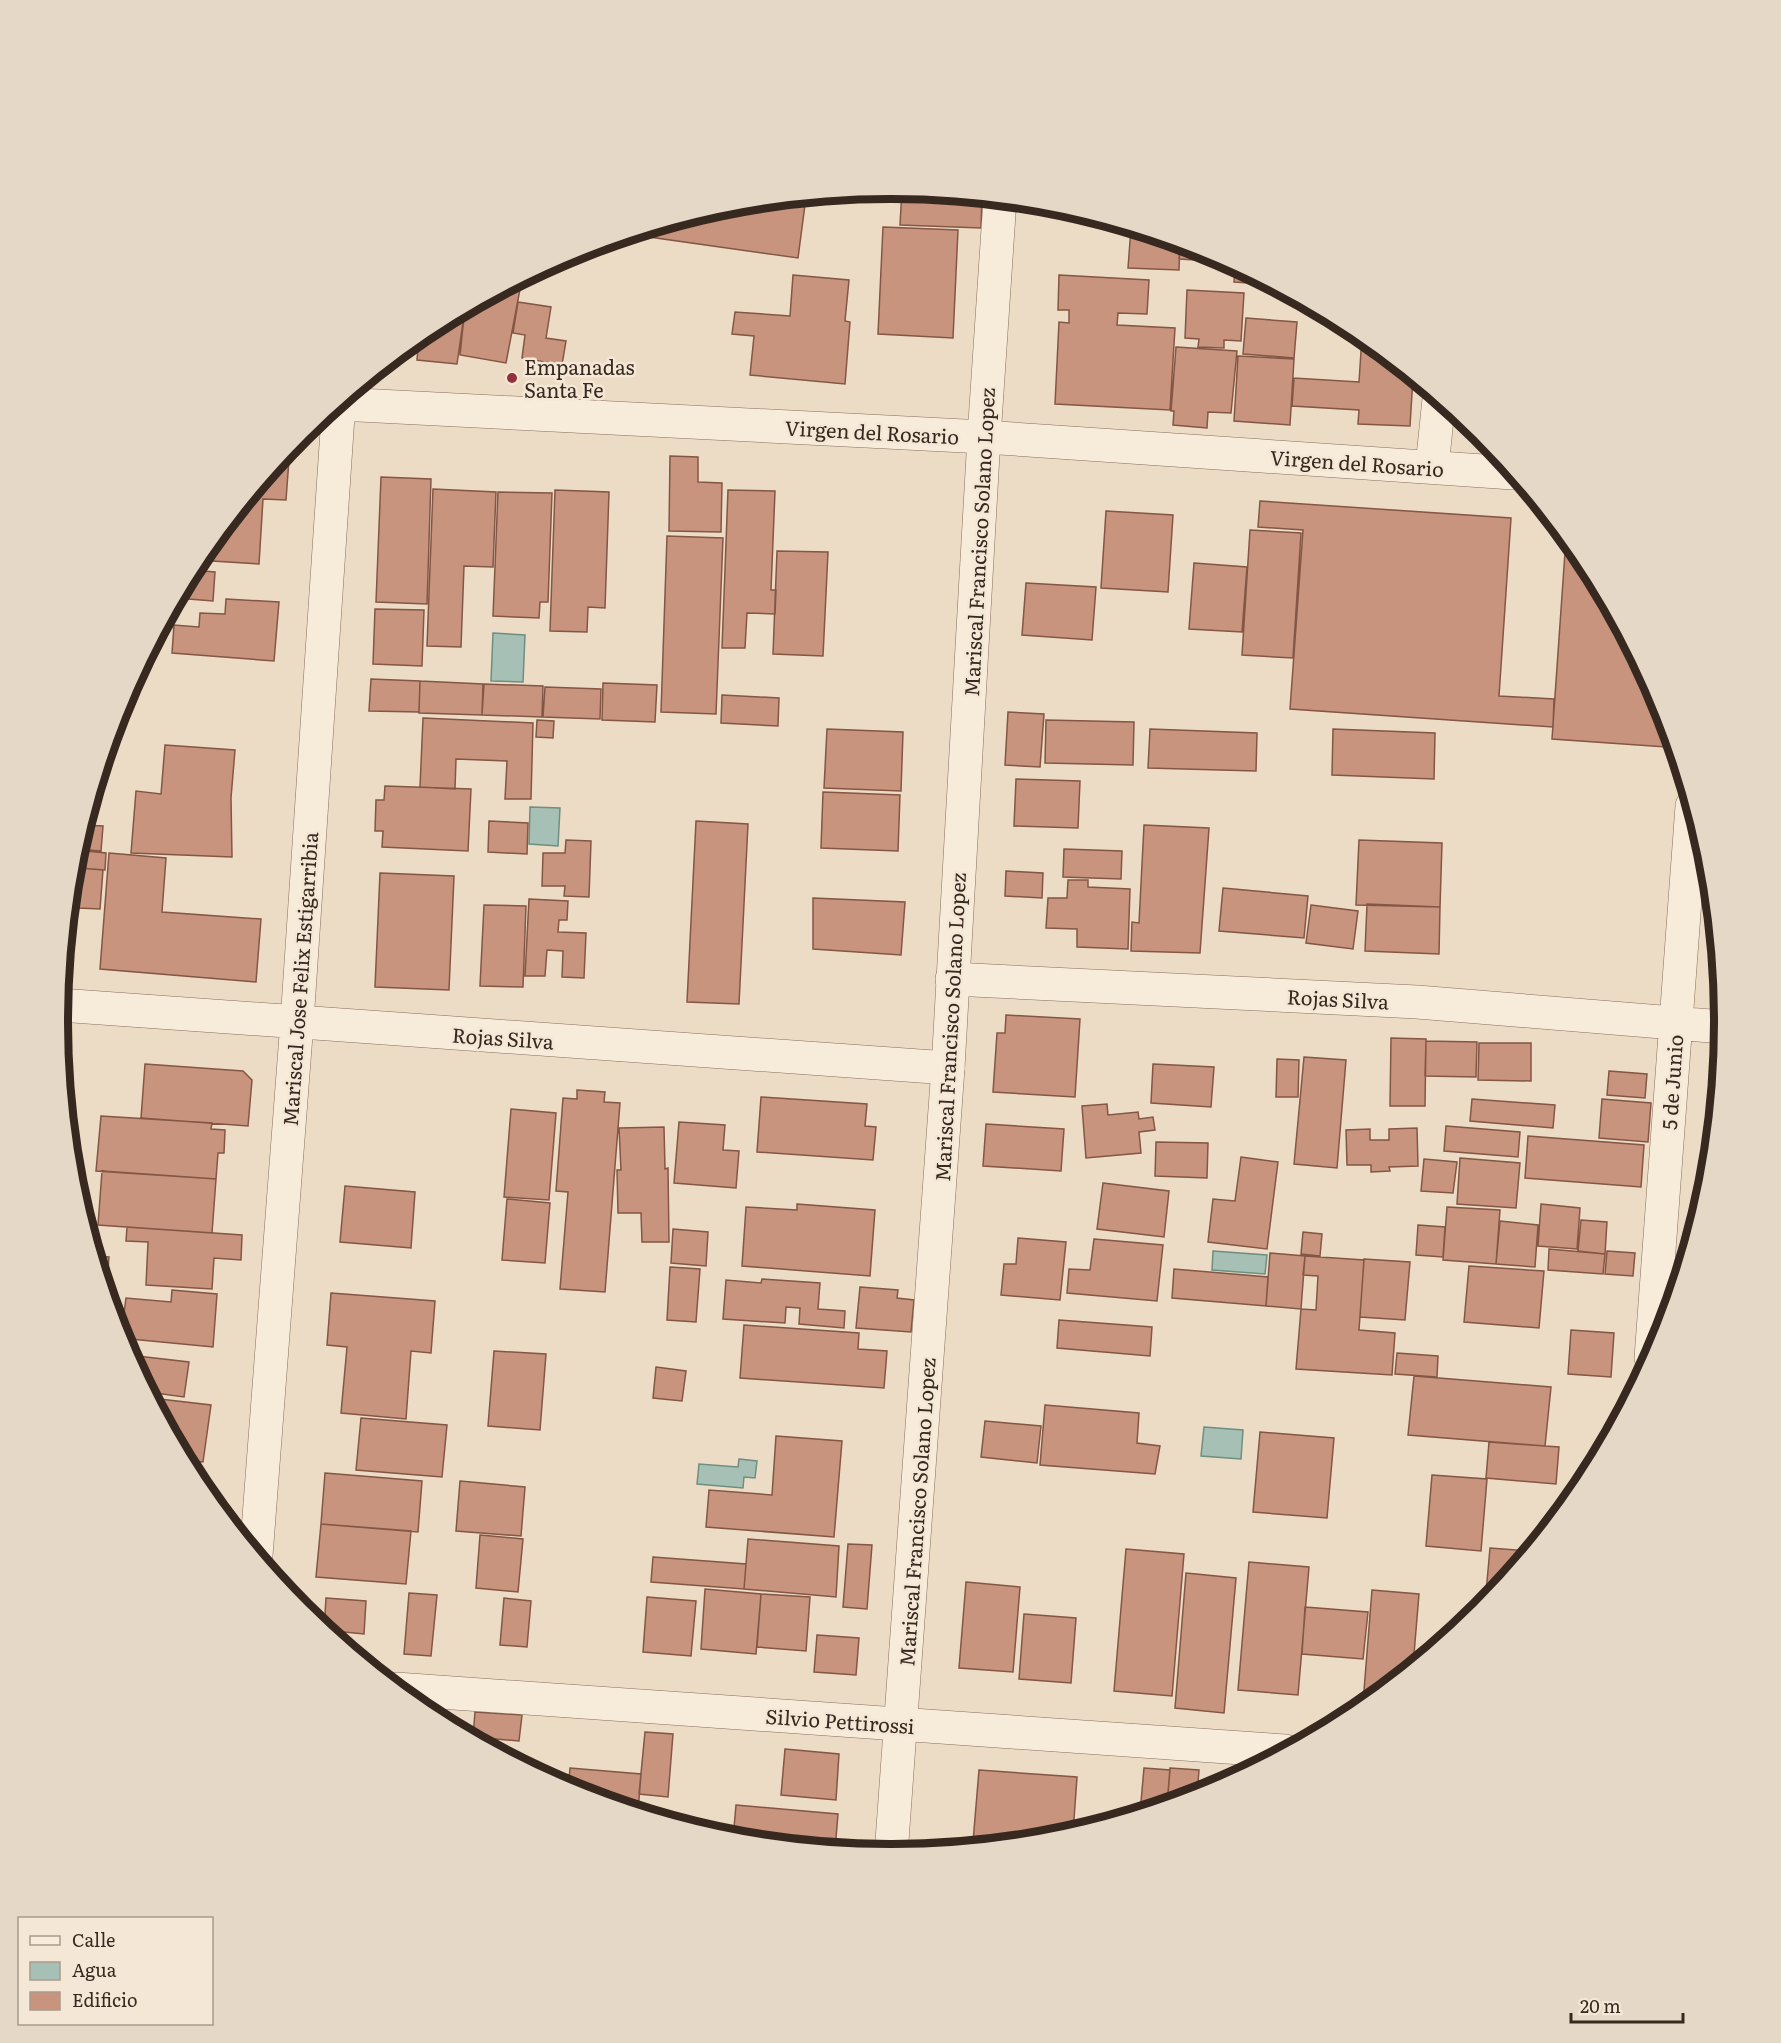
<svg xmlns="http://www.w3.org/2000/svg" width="1781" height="2043" viewBox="0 0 1781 2043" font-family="Literata,serif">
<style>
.water{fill:#a7c0b6;stroke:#6e8e82;stroke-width:1.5}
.building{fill:#c8947e;stroke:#845644;stroke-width:1.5}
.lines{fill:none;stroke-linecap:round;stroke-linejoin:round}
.minor-casing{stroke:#876e5d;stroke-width:34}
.tertiary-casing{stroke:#876e5d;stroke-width:34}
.minor{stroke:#f7ebd9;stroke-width:33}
.tertiary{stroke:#f7ebd9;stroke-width:33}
.poi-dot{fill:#92303c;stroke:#f4e7d5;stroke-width:2}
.labels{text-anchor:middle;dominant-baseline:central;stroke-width:5;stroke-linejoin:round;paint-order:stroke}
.poi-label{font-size:20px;fill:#372820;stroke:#f4e7d5;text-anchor:start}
.street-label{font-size:20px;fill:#372820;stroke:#f4e7d5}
.rim{fill:none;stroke:#372820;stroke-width:8}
</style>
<rect width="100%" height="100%" fill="#ecdcc6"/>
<path class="water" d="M493,633L525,635L523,682L491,681Z
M530,807L560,808L558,846L529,844Z
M1213,1251L1267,1255L1265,1274L1212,1270Z
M1204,1427L1243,1430L1241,1459L1201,1456Z
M739,1459L757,1461L755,1478L744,1477L743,1488L697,1484L699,1464L738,1467Z"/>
<path class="building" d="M902,189L982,197L981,228L900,225Z
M802,197H806L798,258L635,235V232L728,204Z
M883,227L958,230L953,338L878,334Z
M1131,228L1180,243L1179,270L1128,268Z
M1180,243L1212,253V261L1179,259Z
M579,249L578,262L516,284H521L506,363L460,355L465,308L572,251Z
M1235,265L1264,281V284L1234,282Z
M793,275L849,280L845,321L850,322L845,384L750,375L754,336L732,334L735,312L790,316Z
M1059,275L1149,280L1147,314L1118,313L1117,325L1175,328L1170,410L1055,404L1059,322L1069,323V310H1058Z
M1187,290L1244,293L1241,341L1224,340V348L1198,347L1199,339L1185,338Z
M518,302L551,307L546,338L566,341L562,365L522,358L525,335L513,333Z
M465,308L457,364L417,360L419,335L428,328Z
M1246,318L1297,322L1294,358L1243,354Z
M1344,323L1354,329L1413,377L1410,426L1358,424L1359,410L1292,406L1294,378L1359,382L1362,336L1343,335Z
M1176,347L1237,351L1231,413L1208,412L1207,428L1173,425L1174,411H1171Z
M1238,356L1294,359L1290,425L1234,421Z
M290,446L286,500L263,499L259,564L197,560Z
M670,456L698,457V482L722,483L721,532L669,531Z
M381,477L431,479L427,604L376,602Z
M433,489L496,492L493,567L464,566L461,647L427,646Z
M555,490L609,492L605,608L588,607L587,632L550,631Z
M728,490L775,491L771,590H776L775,614L747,613L745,648H722Z
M498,492L552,493L548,602H540L539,618L493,616Z
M1260,501L1511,518L1499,696L1554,699L1553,727L1290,709L1303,530L1258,527Z
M1106,511L1173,515L1168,592L1101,588Z
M1250,530L1301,533L1293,658L1242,655Z
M667,536L723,538L716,714L661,712Z
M1566,538L1584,559L1661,703L1668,725L1666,747L1552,739Z
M777,551L828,552L823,656L773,654Z
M1194,563L1247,567L1242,632L1189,629Z
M191,570L215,572L213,601L176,598Z
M1026,583L1096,587L1092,640L1022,635Z
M226,599L279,602L274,661L172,653L174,625L199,627L200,613L225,614Z
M375,609L424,610L422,666L373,664Z
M371,679L420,681L419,712L369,711Z
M420,681L483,684L482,715L419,713Z
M603,683L657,685L655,722L602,720Z
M484,684L543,686L542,717L482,715Z
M545,687L601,689L600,719L543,717Z
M722,695L779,698L778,726L721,723Z
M1008,712L1044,714L1040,767L1005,765Z
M423,718L533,723L531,799H505L507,761L456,759L455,789L420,787Z
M537,720L554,721L553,738L536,737Z
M1046,720L1134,722L1133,765L1045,763Z
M827,729L903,732L901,791L824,788Z
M1150,729L1257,733L1256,771L1148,768Z
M1333,729L1435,733L1434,779L1332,775Z
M165,745L235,750L231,798L232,857L131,853L136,791L161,794Z
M1016,779L1080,781L1078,828L1014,826Z
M385,786L471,789L468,851L382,847L383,831H375L376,800H384Z
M823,792L900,795L898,851L821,848Z
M489,821L528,823L527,854L488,852Z
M696,821L748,824L739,1004L687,1002Z
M83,825L103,826L101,851L76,849Z
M1144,825L1209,828L1200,953L1131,951L1132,922L1139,923Z
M566,840L591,841L589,897L564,896L565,886H542L543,853H565Z
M1359,840L1442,843L1440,907L1356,905Z
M1064,849L1122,851L1121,879L1063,877Z
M76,850L106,853L105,870L80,868L78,902H69Z
M109,853L166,858L162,912L261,919L256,982L100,969Z
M80,868L103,870L100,909L78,908Z
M1006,871L1043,873L1042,898L1005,896Z
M380,873L454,876L449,990L375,987Z
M1068,880H1088V887L1130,889L1128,949L1077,947V929L1046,928L1048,898H1067Z
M1223,888L1308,896L1304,938L1219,931Z
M813,898L905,902L901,955L813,949Z
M529,899L568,901L567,920H559L558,932L586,933L584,978L562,977L563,951L547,950L545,976H525Z
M1367,904L1440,907L1439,954L1365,951Z
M484,905L526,906L523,987L480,986Z
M1311,905L1358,911L1353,949L1306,943Z
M1006,1015L1080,1019L1075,1097L993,1092L997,1033H1005Z
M1391,1038L1426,1039L1425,1106H1390Z
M1426,1041L1477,1042L1476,1077L1425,1076Z
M1479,1043H1531V1081L1478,1080Z
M1304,1057L1346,1060L1337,1168L1294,1164Z
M1277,1059L1299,1060L1298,1097H1276Z
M145,1064L243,1071L252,1080L248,1126L141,1118Z
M1153,1064L1214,1067L1211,1107L1151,1103Z
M1609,1071L1647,1074L1645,1098L1607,1095Z
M577,1090L605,1092L604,1102L620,1103L605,1292L560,1289L568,1192L556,1191L563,1098L577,1099Z
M761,1097L867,1104L865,1126L876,1127L873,1160L757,1152Z
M1472,1099L1555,1105L1553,1128L1470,1121Z
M1602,1099L1651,1103L1648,1142L1599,1138Z
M1107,1104L1108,1115L1138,1112L1139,1119L1153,1117L1155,1130L1139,1132L1141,1153L1086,1158L1082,1106Z
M511,1109L556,1113L549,1200L504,1197Z
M101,1116L212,1123L211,1129L225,1130L224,1153H218L216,1179L96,1171Z
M679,1122L725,1125L723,1150L739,1151L736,1188L674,1183Z
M986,1124L1064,1129L1061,1171L983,1166Z
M1446,1126L1520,1132L1518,1157L1444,1151Z
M664,1127L665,1169L668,1168L669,1242H642L641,1213H618L617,1170H621L619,1128Z
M1417,1128L1418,1166L1389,1167L1390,1171L1371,1172V1165H1347L1346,1130L1370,1129V1140H1389V1129Z
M1528,1136L1644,1145L1641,1187L1525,1178Z
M1156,1142L1208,1143L1207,1178L1155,1176Z
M1241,1157L1278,1162L1267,1249L1208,1242L1213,1199L1235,1201Z
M1460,1158L1520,1163L1516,1208L1457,1204Z
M1424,1159L1457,1162L1453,1193L1421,1191Z
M102,1171L216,1179L212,1233L98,1225Z
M1103,1183L1169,1191L1164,1237L1097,1229Z
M345,1186L415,1192L411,1248L340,1242Z
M507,1199L550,1203L545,1263L502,1260Z
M797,1204L875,1210L870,1276L742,1266L746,1207L797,1210Z
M1541,1204L1580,1208L1577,1249L1538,1246Z
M1447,1207L1500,1210L1496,1264L1443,1260Z
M1581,1220L1607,1222L1605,1254L1578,1251Z
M1500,1221L1538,1225L1535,1267L1496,1264Z
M1418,1225L1445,1227L1443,1257L1416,1255Z
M127,1227L242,1235L241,1260L214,1258L212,1289L146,1285L148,1242L126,1241Z
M673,1229L708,1232L706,1266L671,1263Z
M1303,1232L1322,1234L1320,1256L1301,1254Z
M1018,1238L1066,1242L1060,1300L1001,1295L1004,1264H1016Z
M1094,1239L1163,1245L1157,1301L1067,1293L1069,1269L1090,1270Z
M1549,1249L1605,1254L1603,1274L1548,1270Z
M1607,1251L1635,1253L1633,1276L1605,1274Z
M1270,1253L1305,1256L1301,1309L1266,1306Z
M95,1256L109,1257L107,1282H103Z
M1305,1256L1364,1260L1359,1330L1395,1333L1392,1375L1296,1369L1301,1309L1316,1310L1318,1276L1303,1275Z
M1364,1259L1410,1262L1405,1320L1360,1317Z
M1469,1266L1544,1271L1539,1328L1464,1322Z
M670,1267L700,1269L696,1322L667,1320Z
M1174,1269L1268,1277L1266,1306L1172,1298Z
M762,1279L820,1283L818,1309L845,1311L844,1328L799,1324L800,1308L786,1307L785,1323L723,1319L726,1280L761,1283Z
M860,1287L898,1290L897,1298L914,1300L911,1332L856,1328Z
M172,1290L217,1294L213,1347L120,1338L112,1312L124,1313L126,1298L171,1302Z
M331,1293L435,1301L431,1353L411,1351L406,1419L341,1413L347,1347L327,1345Z
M1059,1320L1152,1327L1150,1356L1057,1348Z
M744,1325L859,1333L858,1349L887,1351L884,1388L740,1378Z
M1571,1330L1614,1333L1611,1377L1568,1374Z
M494,1351L546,1354L540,1430L488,1426Z
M1397,1353L1438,1356L1437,1377L1395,1374Z
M137,1356L189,1362L184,1397L148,1392L135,1368Z
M656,1367L686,1371L682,1401L653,1398Z
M1414,1376L1551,1387L1545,1446L1408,1435Z
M151,1398L211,1405L203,1462L184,1460Z
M1045,1405L1139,1413L1137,1443L1160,1446L1155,1474L1040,1465Z
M361,1418L447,1425L442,1477L356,1470Z
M985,1421L1041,1426L1037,1463L981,1457Z
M1260,1432L1334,1438L1327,1518L1253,1512Z
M776,1436L842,1441L834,1537L706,1527L709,1490L772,1495Z
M1489,1442L1559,1447L1556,1484L1486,1478Z
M185,1461L200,1463L198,1485L197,1484Z
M325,1473L422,1481L418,1532L321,1524Z
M1432,1475L1487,1479L1481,1551L1426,1546Z
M460,1481L525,1487L521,1536L456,1531Z
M321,1524L411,1531L406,1584L316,1577Z
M480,1535L523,1539L518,1592L476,1588Z
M748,1539L839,1546L836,1597L744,1589Z
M848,1544L872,1545L867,1609L843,1607Z
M1490,1548L1529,1551L1485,1604Z
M1126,1549L1184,1554L1172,1696L1114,1691Z
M653,1557L746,1564L744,1589L651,1582Z
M1249,1562L1309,1567L1298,1695L1238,1690Z
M1186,1573L1236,1578L1224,1713L1175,1708Z
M966,1582L1020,1587L1013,1672L959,1668Z
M705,1589L761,1594L756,1654L701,1649Z
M1372,1590L1419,1594L1413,1666L1367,1704L1363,1703Z
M409,1593L437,1595L431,1656L404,1654Z
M761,1594L810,1597L806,1651L757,1647Z
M647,1597L696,1601L691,1656L643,1652Z
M326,1598L366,1601L364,1634L324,1630Z
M504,1598L531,1601L527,1647L500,1645Z
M1305,1607L1368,1612L1363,1659L1302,1654Z
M1024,1614L1076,1618L1071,1683L1019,1679Z
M817,1635L859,1638L856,1675L814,1672Z
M475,1712L522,1715L519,1741L473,1737Z
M645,1732L673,1734L668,1797L639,1794Z
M785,1749L839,1754L836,1800L781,1795Z
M570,1768L641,1774L638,1812L568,1790Z
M1144,1768L1170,1770L1167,1805L1140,1813Z
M1170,1768L1199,1770L1197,1795L1167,1805Z
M979,1770L1077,1777L1073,1833L1053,1839L999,1844L973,1842Z
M736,1805L838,1814L835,1850L733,1839Z"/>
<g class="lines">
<defs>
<path id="minor" d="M339,404L984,437L1513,473
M1432,467L1439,399
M952,979L1417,1002L1723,1027
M59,1005L948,1068
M1651,1358L1692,806
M256,1556L297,1022L339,401
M396,1689L1285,1751"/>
<path id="tertiary" d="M891,1855L948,1068L984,437L1000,199"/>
</defs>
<use href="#minor" class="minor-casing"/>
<use href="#tertiary" class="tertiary-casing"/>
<use href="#minor" class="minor"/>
<use href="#tertiary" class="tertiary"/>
</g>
<circle class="poi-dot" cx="512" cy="378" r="6"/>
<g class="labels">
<g class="poi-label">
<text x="524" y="366">Empanadas<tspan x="524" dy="23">Santa Fe</tspan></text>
</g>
<g class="street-label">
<text transform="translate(872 431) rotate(3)">Virgen del Rosario</text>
<text transform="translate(1357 462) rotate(4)">Virgen del Rosario</text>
<text transform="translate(978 542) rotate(-87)">Mariscal Francisco Solano Lopez</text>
<text transform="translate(299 979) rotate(-86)">Mariscal Jose Felix Estigarribia</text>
<text transform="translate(1338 998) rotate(3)">Rojas Silva</text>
<text transform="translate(949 1027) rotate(-87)">Mariscal Francisco Solano Lopez</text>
<text transform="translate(503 1037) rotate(4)">Rojas Silva</text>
<text transform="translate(1671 1082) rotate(-86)">5 de Junio</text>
<text transform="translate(916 1512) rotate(-86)">Mariscal Francisco Solano Lopez</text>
<text transform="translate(840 1720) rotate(4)">Silvio Pettirossi</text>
</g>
</g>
<path d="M0 0H1781V2043H0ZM890 199H892A822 822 0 0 1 1714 1021V1022A822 822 0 0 1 892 1844H890A822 822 0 0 1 68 1022V1021A822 822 0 0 1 890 199Z" fill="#e5d8c7" fill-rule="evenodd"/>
<path class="rim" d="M890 199H892A822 822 0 0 1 1714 1021V1022A822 822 0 0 1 892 1844H890A822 822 0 0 1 68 1022V1021A822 822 0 0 1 890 199Z"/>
<rect x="18" y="1917" width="195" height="108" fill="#f4e7d5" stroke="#a89b8d" stroke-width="1.5"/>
<rect x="30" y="1936" width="30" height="9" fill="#f7ebd9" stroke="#a89b8d" stroke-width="1.5"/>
<text x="72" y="1947" font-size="18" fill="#372820">Calle</text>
<rect x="30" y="1962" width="30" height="18" fill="#a7c0b6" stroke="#a89b8d" stroke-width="1.5"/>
<text x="72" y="1977" font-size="18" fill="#372820">Agua</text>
<rect x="30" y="1992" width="30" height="18" fill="#c8947e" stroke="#a89b8d" stroke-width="1.5"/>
<text x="72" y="2007" font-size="18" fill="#372820">Edificio</text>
<path d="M1571 2013v9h112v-9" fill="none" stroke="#372820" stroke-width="3"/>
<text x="1580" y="2013" font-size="18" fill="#372820" stroke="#f4e7d5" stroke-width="4.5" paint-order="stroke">20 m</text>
</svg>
